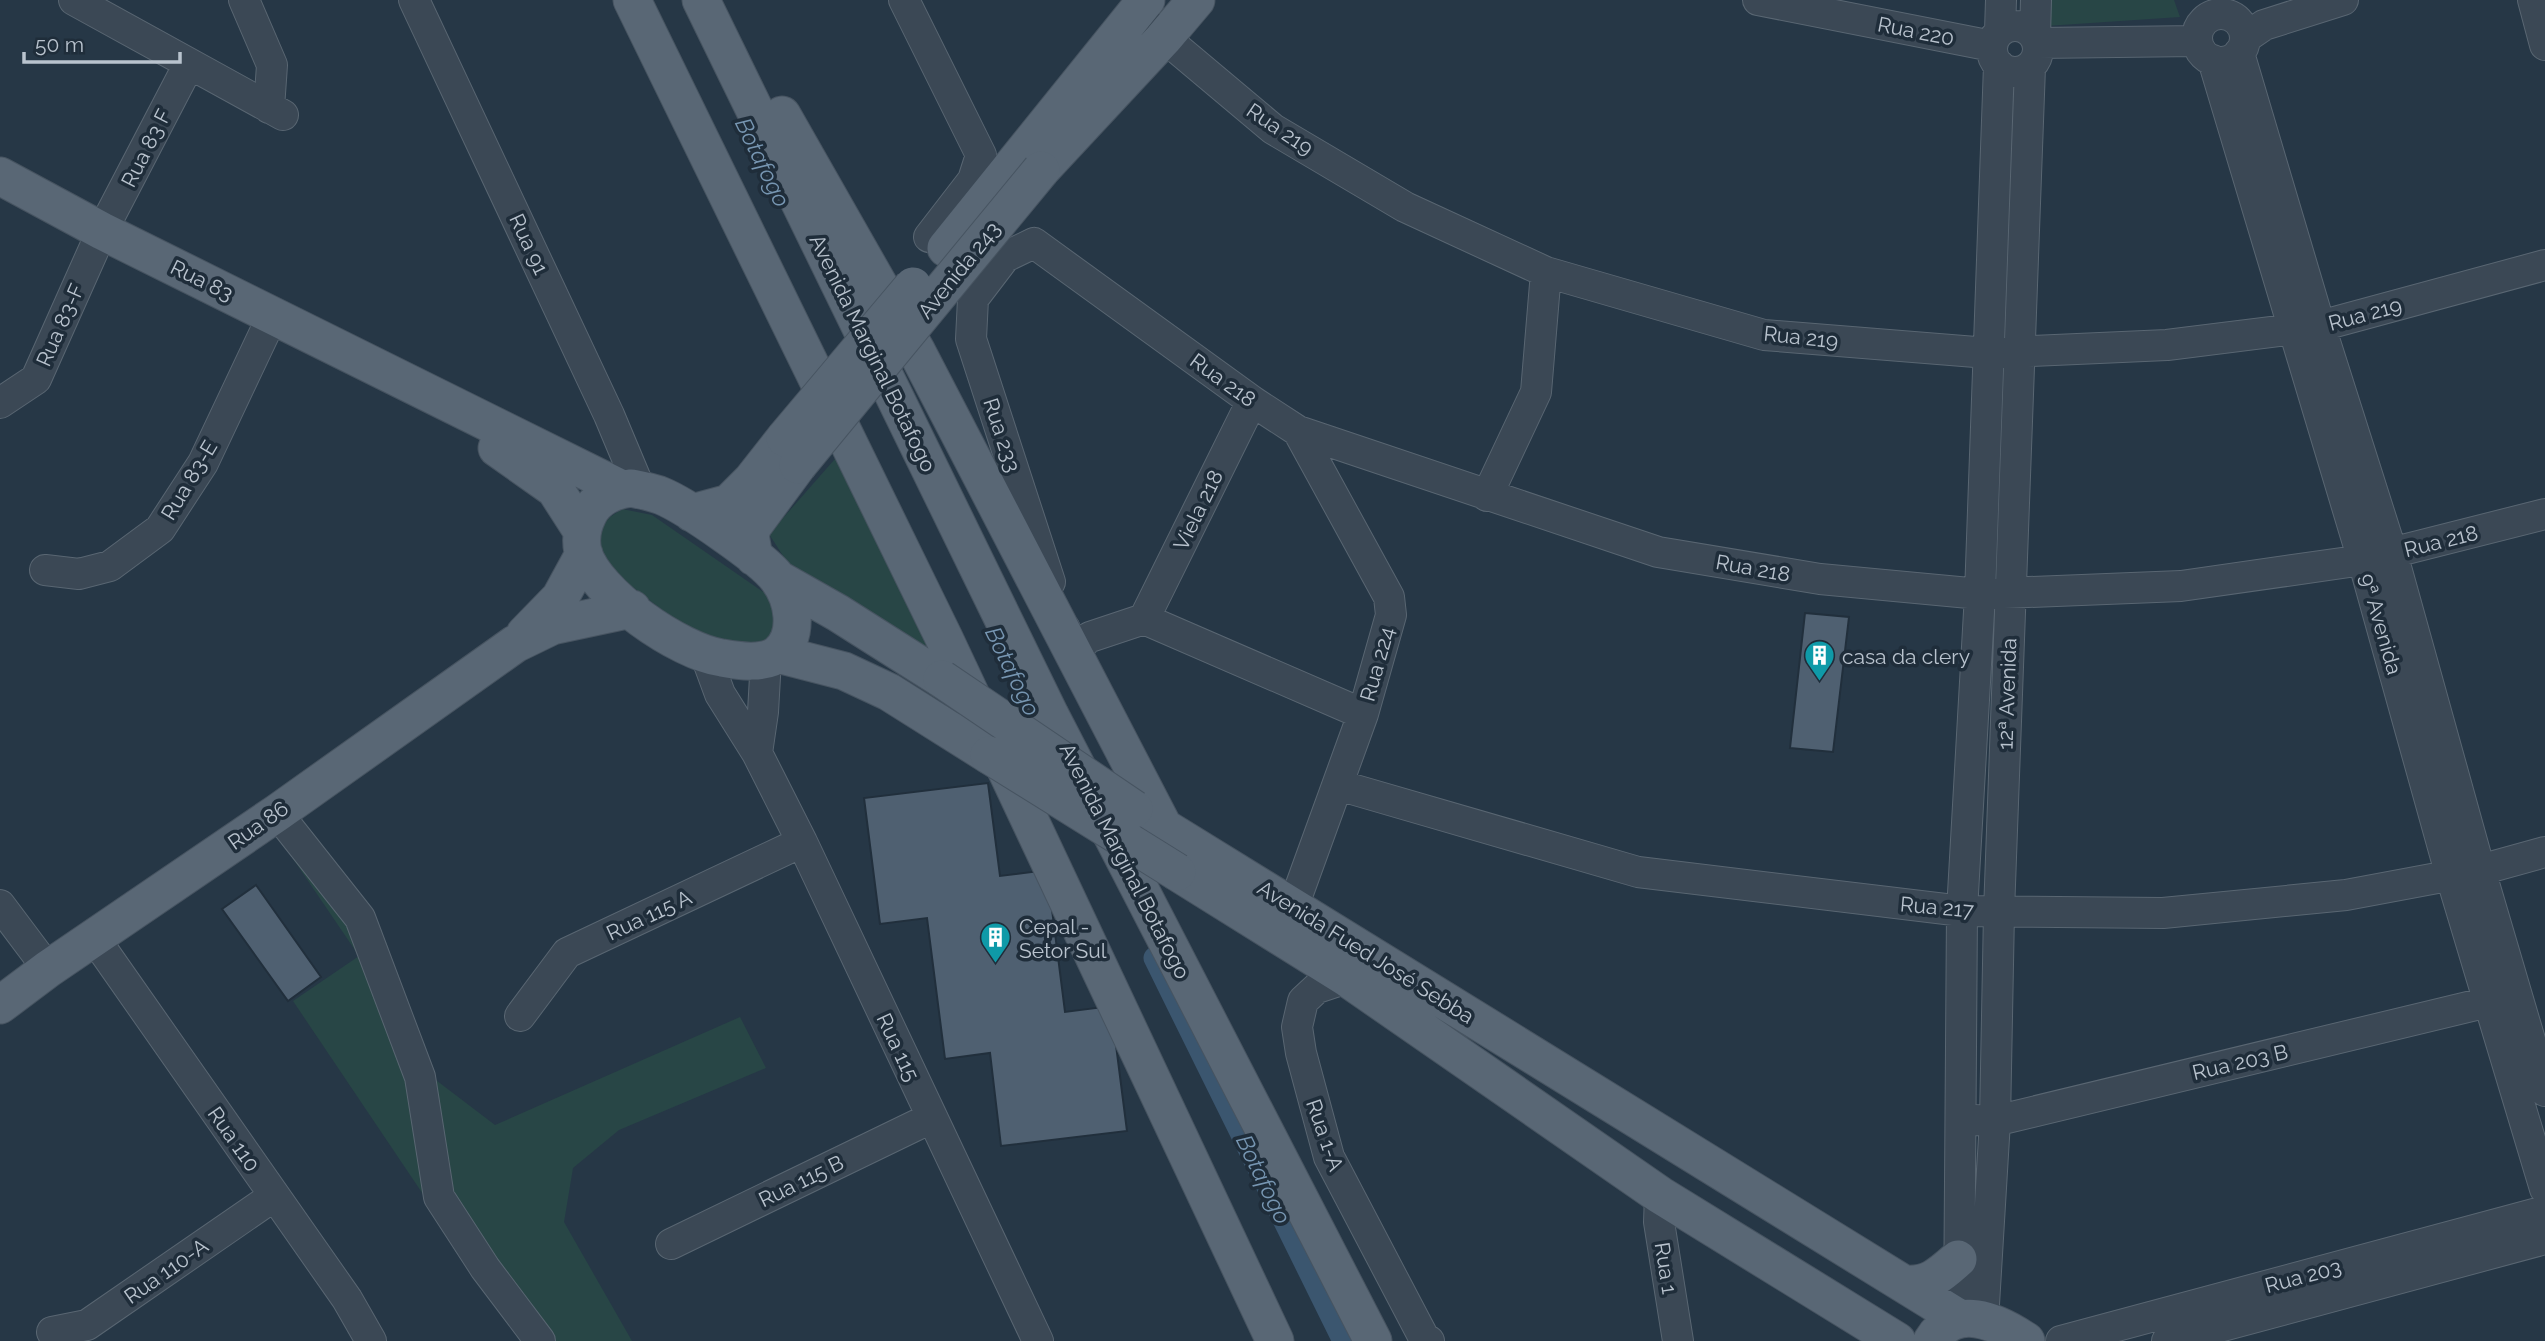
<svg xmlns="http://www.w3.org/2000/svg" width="2545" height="1341" viewBox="0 0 2545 1341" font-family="Raleway,sans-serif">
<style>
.green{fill:#284646}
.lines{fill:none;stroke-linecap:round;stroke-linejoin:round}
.canal{stroke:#3b566f;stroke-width:23}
.building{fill:#4f6071;stroke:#212f3c;stroke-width:2}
.minor-casing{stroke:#596672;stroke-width:32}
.major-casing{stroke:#475461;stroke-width:39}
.minor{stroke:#3b4855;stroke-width:30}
.major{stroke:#596775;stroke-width:37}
.major-bridge-casing{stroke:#475461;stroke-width:39;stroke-linecap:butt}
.major-bridge{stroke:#596775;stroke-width:37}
.labels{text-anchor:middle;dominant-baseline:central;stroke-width:7;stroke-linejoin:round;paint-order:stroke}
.street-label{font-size:21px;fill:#b9c3ce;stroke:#1f2d3a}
.poi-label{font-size:21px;fill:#b9c3ce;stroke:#1f2d3a;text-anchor:start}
.water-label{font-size:23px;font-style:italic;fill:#7796b2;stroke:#1f2d3a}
</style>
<rect width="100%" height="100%" fill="#263746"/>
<path class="green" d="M2047,0H2174L2180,17L2046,26Z
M849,443L951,663L787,562L769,534Z
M622,509L652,515L772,598L782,622L765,647L703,641L631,586L597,556L596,534L610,517Z
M308,831L386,942L428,1074L495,1125L740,1017L766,1068L619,1130L573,1168L564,1222L632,1341H525L437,1215L293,1001L359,956L285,847Z"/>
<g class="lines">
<path class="canal" d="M1155,958L1344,1341"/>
</g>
<path class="building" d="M1805,613L1849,617L1833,752L1790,748Z
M988,783L1000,876L1047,870L1065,1012L1111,1006L1127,1131L1001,1146L990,1053L945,1059L927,918L880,924L864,798Z
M256,885L321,977L288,1001L222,909Z"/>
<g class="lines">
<defs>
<path id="minor" d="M74,0L283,115
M244,0L272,65L269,108
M414,0L609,415L640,489
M904,0L981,155L973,180L929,237
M1758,0L1992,46
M2533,0L2545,45
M2197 38a24 24 0 1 1 48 0a24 24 0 1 1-48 0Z
M1148,24L1273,129L1405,207L1546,272L1764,335L1988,353L2167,345L2320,326L2545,265
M1992 49a23 23 0 1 1 46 0a23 23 0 1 1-46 0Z
M2000,31L2001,0
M2035,36L2036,0
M2245,38L2264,25L2343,0
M2038,43L2196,41
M2239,53L2320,326L2392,553L2480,870L2545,1091
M2213,60L2363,560L2451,876L2545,1189
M0,403L36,379L102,231L189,64
M1487,496L1536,392L1546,272
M45,570L79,574L110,566L160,529L203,463L273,315
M1050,582L971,339L973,299L1005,257L1034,243L1252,401L1298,431L1658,552L1820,579L1980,594L2181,586L2363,560L2545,514
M1144,619L1252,401
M1144,619L1363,714
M1065,629L1072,650L1090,637L1144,619
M706,656L720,694L757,753L802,842L1038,1341
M757,753L763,712L766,659
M1338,785L1638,872L1962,911L2163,913L2346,895L2480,870L2545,852
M277,813L360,918L420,1077L439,1197L485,1268L540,1341
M0,905L48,969
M1293,907L1363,714L1391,615L1389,597L1298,431
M95,939L347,1299L371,1341
M1347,978L1317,988L1303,1001L1297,1027L1301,1053L1329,1157L1424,1338L1429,1341
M520,1016L567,953L802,842
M1975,1120L1995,1121L2509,997
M1660,1195L1659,1222L1678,1341
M671,1244L931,1118
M1959,1318L1962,911L1980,594L1999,65
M1983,1321L1995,1121L1999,912L2030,67
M52,1332L87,1325L274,1196
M2061,1341L2545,1211L2543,1220L2545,1232
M2167,1341L2545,1239"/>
<path id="major" d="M632,0L944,638L1275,1341
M701,0L1050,715L1373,1341
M782,115L917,352L1163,826
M1041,170L1163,39L1196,0
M0,176L102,231L622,489
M946,248L1146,0
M497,448L555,489L582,531
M631,488C641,490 652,492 662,496C686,506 764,559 778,579C793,599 800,634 779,653C766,665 738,661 722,658C680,652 595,594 583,552C580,539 582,527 588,515C595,499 613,490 631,488Z
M692,513L729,503L752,480L785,438
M754,557L750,535L753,526L798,465
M778,579L838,613L942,679
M525,634L560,598L584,554
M778,654L844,671L889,692L989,755
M1134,809L1959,1318
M1177,872L1347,978L1660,1195L1897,1341
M0,1005L48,969L277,813L515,644L552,626L632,609
M1905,1284C1929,1286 1941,1274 1958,1259
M1932,1341C1955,1302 1996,1321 2026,1341"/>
</defs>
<use href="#minor" class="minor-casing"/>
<use href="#major" class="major-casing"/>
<use href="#minor" class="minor"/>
<use href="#major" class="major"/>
<defs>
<path id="major-bridge" d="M785,438L913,286
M798,465L1041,170
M942,679L1134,809
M989,755L1177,872"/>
</defs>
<use href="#major-bridge" class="major-bridge-casing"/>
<use href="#major-bridge" class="major-bridge"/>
</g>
<defs>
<symbol id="building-pin" viewBox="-11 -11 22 30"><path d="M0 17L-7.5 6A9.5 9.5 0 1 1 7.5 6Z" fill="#0f9aa8" stroke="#1f2d3a"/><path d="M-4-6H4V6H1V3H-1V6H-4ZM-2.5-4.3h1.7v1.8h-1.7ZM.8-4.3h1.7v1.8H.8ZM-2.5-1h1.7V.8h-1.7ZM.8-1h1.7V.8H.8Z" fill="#fff"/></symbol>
</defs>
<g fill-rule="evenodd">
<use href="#building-pin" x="1802" y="638" width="35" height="47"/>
<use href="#building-pin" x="978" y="920" width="35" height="47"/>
</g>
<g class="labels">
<g class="street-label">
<text transform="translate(1916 31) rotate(11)">Rua 220</text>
<text transform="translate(1280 129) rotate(34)">Rua 219</text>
<text transform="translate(146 148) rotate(-63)">Rua 83 F</text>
<text transform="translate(529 244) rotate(65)">Rua 91</text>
<text transform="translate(959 270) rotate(-51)">Avenida 243</text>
<text transform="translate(202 280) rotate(26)">Rua 83</text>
<text transform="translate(2365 314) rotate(-15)">Rua 219</text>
<text transform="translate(60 325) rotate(-66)">Rua 83-F</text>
<text transform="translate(1801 337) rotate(6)">Rua 219</text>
<text transform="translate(873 353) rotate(64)">Avenida Marginal Botafogo</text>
<text transform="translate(1223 380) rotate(36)">Rua 218</text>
<text transform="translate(1002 435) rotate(72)">Rua 233</text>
<text transform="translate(189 480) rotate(-59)">Rua 83-E</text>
<text transform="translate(1198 510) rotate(-64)">Viela 218</text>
<text transform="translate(2441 541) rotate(-14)">Rua 218</text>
<text transform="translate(1753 568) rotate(10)">Rua 218</text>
<text transform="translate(2381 624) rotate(74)">9ª Avenida</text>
<text transform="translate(1377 664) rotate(-74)">Rua 224</text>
<text transform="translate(2007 694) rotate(-88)">12ª Avenida</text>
<text transform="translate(258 825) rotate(-35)">Rua 86</text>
<text transform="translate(1125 861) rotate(63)">Avenida Marginal Botafogo</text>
<text transform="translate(1937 907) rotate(5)">Rua 217</text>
<text transform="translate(649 915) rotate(-25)">Rua 115 A</text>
<text transform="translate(1366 952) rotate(32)">Avenida Fued José Sebba</text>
<text transform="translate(898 1047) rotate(65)">Rua 115</text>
<text transform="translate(2240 1062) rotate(-13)">Rua 203 B</text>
<text transform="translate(1325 1135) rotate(71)">Rua 1-A</text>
<text transform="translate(234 1139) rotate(55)">Rua 110</text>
<text transform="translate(801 1181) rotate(-26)">Rua 115 B</text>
<text transform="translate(1666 1268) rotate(81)">Rua 1</text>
<text transform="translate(166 1271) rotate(-35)">Rua 110-A</text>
<text transform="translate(2303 1276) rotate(-15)">Rua 203</text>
</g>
<g class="poi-label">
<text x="1842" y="656">casa da clery</text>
<text x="1019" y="926">Cepal -<tspan x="1019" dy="24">Setor Sul</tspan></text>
</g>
<g class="water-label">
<text transform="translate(763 162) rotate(64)">Botafogo</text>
<text transform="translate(1013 671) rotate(64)">Botafogo</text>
<text transform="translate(1264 1179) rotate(64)">Botafogo</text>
</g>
</g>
<path d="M24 52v10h156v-10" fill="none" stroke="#b9c3ce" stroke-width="3.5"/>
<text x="35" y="52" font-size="21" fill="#b9c3ce" stroke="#1f2d3a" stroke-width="5" paint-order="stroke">50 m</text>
</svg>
